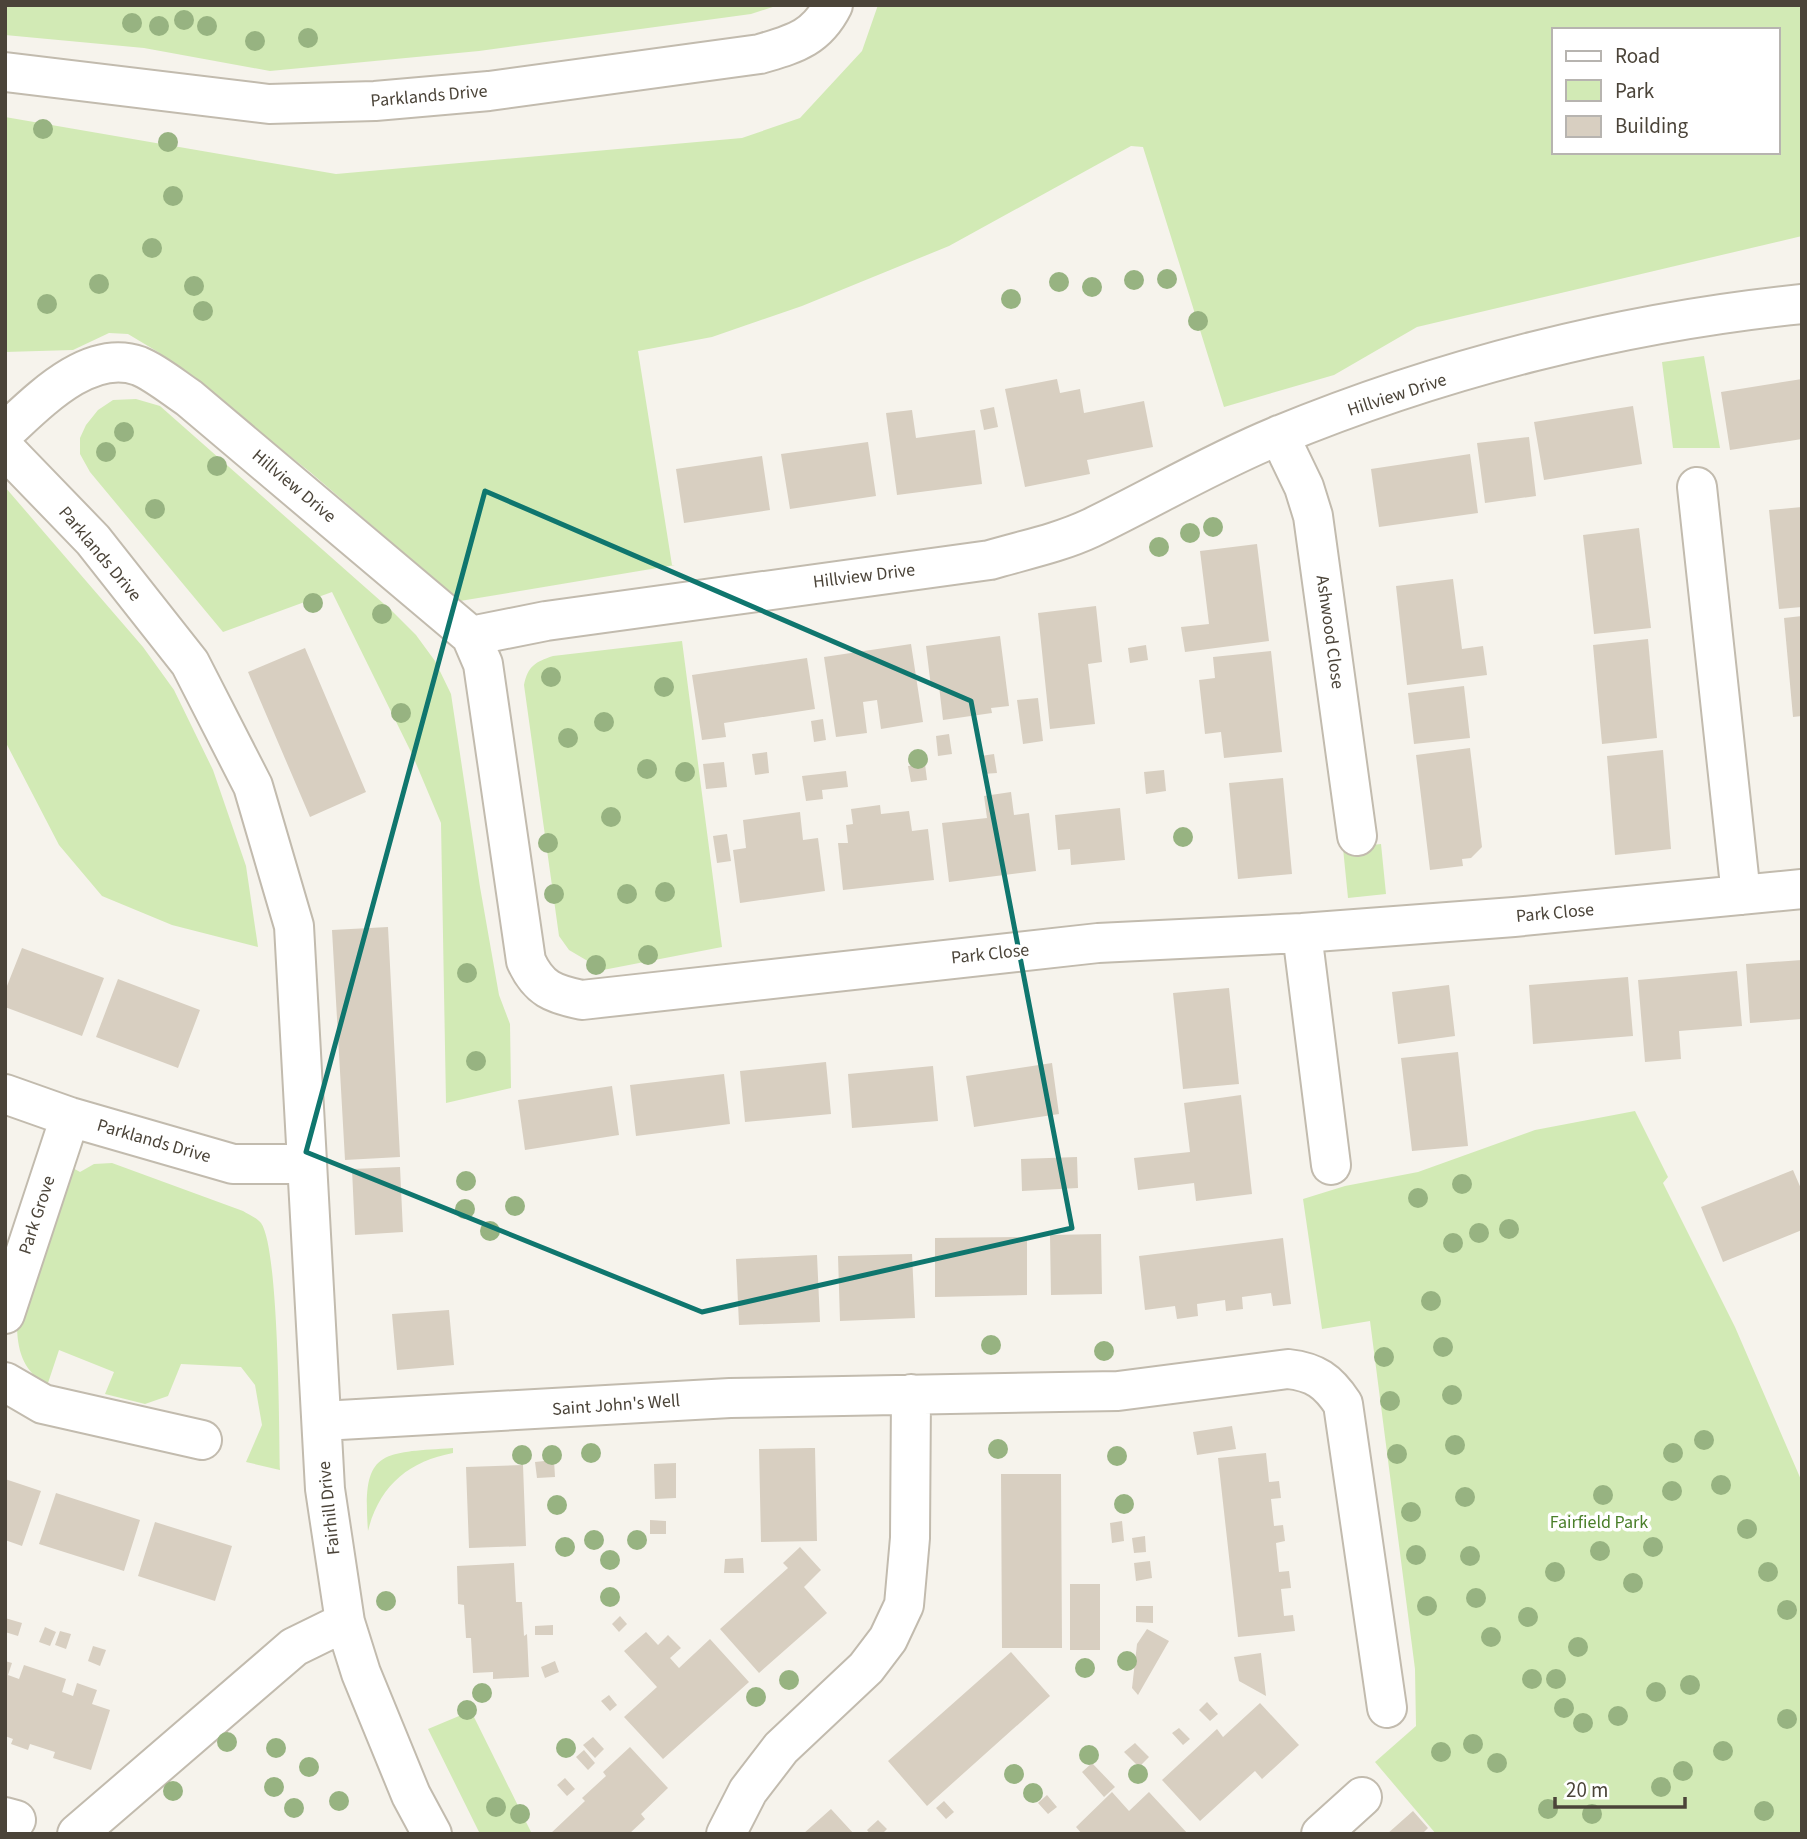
<svg xmlns="http://www.w3.org/2000/svg" width="1807" height="1839" viewBox="0 0 1807 1839" font-family="'Source Sans 3',sans-serif">
<style>
.green{fill:#d2eab5;fill-rule:evenodd}
.building{fill:#d8cfc1}
.lines{fill:none;stroke-linecap:round;stroke-linejoin:round}
.street-casing{stroke:#c2bbae;stroke-width:42}
.street{stroke:#fff;stroke-width:38}
.tree{fill:#97b381}
.marked{fill:none;stroke:#0f766e;stroke-width:5;stroke-linejoin:round}
.labels{text-anchor:middle;dominant-baseline:central;stroke-width:7;stroke-linejoin:round;paint-order:stroke}
.street-label{font-size:18px;fill:#4b4439;stroke:#fff}
.park-label{font-size:18px;fill:#4a7f2a;stroke:#fff}
</style>
<rect width="100%" height="100%" fill="#f6f3ec"/>
<path class="green" d="M5,5H779L751,14L479,51L270,71L144,48L5,35Z
M878,5H1802V236L1417,327L1334,375L1224,407L1143,147L1131,146L949,246L802,306L712,337L638,351L672,565H675L460,601L310,472L158,352L128,334L109,333L73,350L5,352V117L336,174L742,138L800,118L862,51ZM1553,30H1777V152H1553Z
M1704,356L1720,448H1673L1662,362Z
M136,399L160,406L392,611L416,635L435,661L451,694L480,887L499,995L510,1024L511,1088L446,1103L441,823L412,754L332,592L223,632L90,472L80,454V438L86,425L98,410L113,400Z
M5,487L143,647L174,690L213,770L246,866L258,947L172,925L102,896L59,845L5,741Z
M682,641L722,947L603,970L569,950L559,936L524,685C528,666 535,662 553,656Z
M1381,844L1386,894L1348,898L1343,848Z
M1635,1111L1668,1177L1663,1183L1735,1327L1802,1482V1834H1436L1375,1762L1416,1726L1415,1669L1370,1321L1322,1329L1303,1199L1345,1186L1418,1172L1535,1130Z
M112,1163L243,1211C248,1214 257,1218 261,1223C279,1248 279,1429 280,1470L246,1462L262,1425L255,1385L241,1367L181,1364L168,1396L145,1404L105,1394L114,1372L59,1350L47,1386C25,1371 18,1355 17,1328L71,1167L80,1172L94,1164Z
M453,1448V1453C409,1461 379,1486 368,1531C362,1450 379,1453 453,1448Z
M471,1711L532,1834H480L428,1729Z"/>
<path class="building" d="M1057,379L1060,393L1080,389L1084,413L1144,401L1153,447L1087,460L1090,474L1025,487L1005,389Z
M1802,379V439L1730,450L1721,392Z
M1633,406L1642,464L1544,480L1534,422Z
M994,407L998,427L984,430L980,410Z
M912,410L916,438L975,430L982,484L897,495L886,413Z
M1529,437L1536,496L1485,503L1477,443Z
M868,442L876,496L790,509L781,454Z
M1470,454L1478,513L1379,527L1371,469Z
M762,456L770,510L684,523L676,469Z
M1802,507V607L1779,609L1769,510Z
M1639,528L1651,628L1594,634L1583,535Z
M1257,544L1269,641L1185,652L1181,627L1209,624L1200,551Z
M1453,579L1462,649L1483,646L1487,675L1407,685L1396,586Z
M1096,606L1102,662L1088,664L1095,724L1050,729L1038,613Z
M1802,616V716L1793,717L1784,618Z
M1000,636L1009,706L991,708L992,713L943,720L939,686L931,687L926,646Z
M1648,639L1657,738L1602,744L1593,645Z
M911,644L923,722L881,729L877,700L863,702L867,733L836,737L824,657Z
M1146,645L1148,660L1130,663L1128,648Z
M305,648L366,792L310,817L248,672Z
M1271,651L1282,752L1224,758L1221,732L1205,734L1199,680L1215,678L1213,657Z
M807,658L815,709L724,723L726,737L702,740L692,675Z
M1464,686L1470,738L1414,744L1408,693Z
M1038,698L1043,741L1023,744L1017,700Z
M823,719L826,740L814,742L811,721Z
M949,734L952,754L938,756L936,736Z
M1470,748L1482,847L1471,858L1462,859L1463,866L1430,870L1416,755Z
M1663,750L1671,849L1615,855L1607,756Z
M767,752L769,773L755,775L752,754Z
M994,754L997,773L983,774L981,756Z
M724,762L727,787L706,789L703,764Z
M925,764L927,780L911,782L908,766Z
M1164,770L1166,791L1146,794L1144,772Z
M846,771L848,787L822,790L823,799L806,801L802,776Z
M1283,778L1292,874L1238,879L1229,783Z
M1011,792L1014,815L1029,813L1036,871L949,882L942,823L987,818L984,796Z
M880,805L881,814L909,811L912,831L928,829L934,880L843,890L838,843H848L846,825L853,824L851,809Z
M1120,808L1125,860L1071,865L1070,849L1058,850L1055,815Z
M800,812L803,840L818,838L825,891L740,903L733,850L746,848L743,820Z
M727,834L731,861L717,863L713,836Z
M388,927L400,1157L345,1160L332,930Z
M22,948L104,978L82,1036L5,1007V991Z
M1802,960V1019L1750,1023L1746,964Z
M1737,971L1742,1026L1679,1031L1681,1059L1645,1062L1638,980Z
M1628,977L1633,1036L1533,1044L1529,985Z
M118,979L200,1010L178,1068L96,1037Z
M1449,985L1455,1036L1398,1044L1392,992Z
M1229,988L1239,1084L1183,1089L1173,993Z
M1458,1052L1468,1146L1412,1151L1401,1058Z
M826,1062L831,1114L745,1122L740,1071Z
M1052,1063L1059,1114L974,1127L966,1076Z
M933,1066L938,1121L852,1128L848,1074Z
M724,1074L730,1124L636,1136L630,1085Z
M612,1086L619,1135L525,1150L518,1100Z
M1241,1095L1252,1194L1196,1201L1194,1183L1138,1190L1134,1158L1190,1152L1184,1103Z
M1077,1157L1078,1188L1022,1191L1021,1159Z
M400,1167L403,1232L355,1235L352,1169Z
M1793,1170L1802,1191V1230L1723,1262L1701,1207Z
M1101,1234L1102,1294L1051,1295L1050,1235Z
M1027,1237V1295L935,1297V1238Z
M1283,1238L1291,1304L1273,1306L1271,1293L1242,1297L1243,1309L1226,1311L1225,1300L1197,1304L1198,1316L1177,1319L1175,1306L1145,1310L1139,1256Z
M912,1254L915,1318L840,1321L838,1256Z
M817,1255L820,1322L739,1325L736,1259Z
M449,1310L454,1365L397,1370L392,1314Z
M1232,1426L1236,1449L1197,1455L1193,1432Z
M810,1448H815L817,1541L761,1542L759,1449Z
M1266,1453L1269,1482L1279,1481L1281,1498L1271,1499L1274,1526L1283,1525L1285,1541L1276,1543L1279,1572L1289,1571L1291,1588L1281,1589L1284,1616L1293,1615L1295,1631L1238,1637L1218,1458Z
M554,1460L555,1477L537,1478L535,1462Z
M676,1463V1498L655,1499L654,1464Z
M523,1465L526,1546L469,1548L466,1467Z
M1001,1474H1061L1062,1648H1002Z
M5,1479L41,1491L22,1546L5,1540Z
M56,1493L140,1520L124,1571L39,1544Z
M650,1520L666,1521V1534H650Z
M1122,1521L1124,1541L1112,1543L1110,1523Z
M155,1522L232,1546L215,1601L138,1576Z
M1145,1536L1146,1552L1134,1553L1132,1538Z
M800,1547L821,1570L804,1587L827,1613L759,1673L720,1629L788,1568L783,1563Z
M743,1558L744,1573H724L725,1559Z
M1150,1561L1152,1578L1136,1581L1134,1563Z
M514,1563L516,1602H522L524,1636L527,1634L529,1677L493,1679V1672L473,1673L471,1638H466L464,1605L458,1604L457,1566Z
M1070,1584H1100V1650H1070Z
M1136,1606H1153V1623L1136,1622Z
M620,1616L627,1624L619,1632L612,1624Z
M5,1618L22,1623L18,1636L5,1632Z
M553,1625V1635H535V1626Z
M45,1627L56,1632L50,1646L39,1642Z
M1147,1629L1169,1641L1138,1695L1132,1688L1137,1644Z
M60,1631L71,1634L66,1649L55,1645Z
M646,1632L658,1645L668,1635L681,1648L670,1658L679,1668L710,1639L749,1682L663,1759L624,1717L657,1687L624,1651Z
M93,1646L106,1650L100,1666L88,1661Z
M1011,1652L1050,1696L927,1806L888,1761Z
M1261,1653L1266,1696L1239,1681L1234,1657Z
M5,1661L12,1663L8,1675L19,1679L24,1665L66,1679L62,1692L73,1696L77,1683L97,1690L92,1704L110,1710L91,1770L53,1758L55,1752L30,1744L28,1750L11,1744L13,1739L5,1736Z
M555,1661L559,1672L545,1678L541,1667Z
M609,1695L617,1705L610,1711L601,1701Z
M1207,1702L1218,1714L1210,1721L1199,1710Z
M1260,1703L1299,1745L1262,1779L1255,1771L1200,1821L1162,1780L1217,1729L1223,1737Z
M1179,1728L1190,1739L1183,1745L1172,1733Z
M593,1737L604,1749L595,1758L583,1745Z
M1135,1743L1149,1757L1139,1767L1124,1752Z
M630,1747L668,1788L641,1814L645,1819L629,1834H550L585,1801L582,1798L606,1776L603,1772Z
M584,1750L595,1763L588,1770L576,1757Z
M1092,1763L1115,1787L1104,1797L1082,1772Z
M565,1778L575,1789L567,1796L557,1785Z
M1112,1792L1129,1811L1149,1792L1188,1834H1082L1076,1827Z
M1047,1795L1057,1807L1048,1814L1038,1803Z
M944,1801L954,1812L946,1819L936,1808Z
M831,1809L854,1834H803Z
M1413,1811L1428,1828L1422,1834H1387Z
M878,1820L887,1829L882,1834H870L867,1830Z"/>
<g class="lines">
<defs>
<path id="street" d="M5,72L269,104L375,101L489,91L760,54C793,44 816,39 833,5
M5,432C39,401 89,348 139,366C156,373 174,388 189,398L471,636L546,621L990,560C1024,550 1059,543 1091,528C1153,498 1212,463 1275,437C1442,368 1623,322 1802,304
M1279,435L1304,487L1313,516L1357,836
M5,449L93,540L190,663L253,786L294,926L325,1489L345,1622L361,1673L411,1795L432,1834
M1697,487L1741,895
M471,636L483,664L526,961C539,989 553,994 582,1000L1098,943L1302,933L1514,917L1802,889
M1302,933L1331,1165
M5,1094L70,1117L233,1164H307
M5,1314L70,1117
M5,1382L43,1404L202,1440
M322,1421L730,1398L1118,1391L1288,1369C1315,1372 1328,1381 1343,1404L1387,1708
M5,1817L16,1820
M77,1834L294,1647L345,1622
M726,1834L748,1791L781,1748L866,1668L888,1639L904,1605L910,1538L911,1394
M1321,1834L1362,1797"/>
</defs>
<use href="#street" class="street-casing"/>
<use href="#street" class="street"/>
</g>
<g class="tree">
<circle cx="184" cy="20" r="10"/>
<circle cx="132" cy="23" r="10"/>
<circle cx="159" cy="26" r="10"/>
<circle cx="207" cy="26" r="10"/>
<circle cx="308" cy="38" r="10"/>
<circle cx="255" cy="41" r="10"/>
<circle cx="43" cy="129" r="10"/>
<circle cx="168" cy="142" r="10"/>
<circle cx="173" cy="196" r="10"/>
<circle cx="152" cy="248" r="10"/>
<circle cx="1167" cy="279" r="10"/>
<circle cx="1134" cy="280" r="10"/>
<circle cx="1059" cy="282" r="10"/>
<circle cx="99" cy="284" r="10"/>
<circle cx="194" cy="286" r="10"/>
<circle cx="1092" cy="287" r="10"/>
<circle cx="1011" cy="299" r="10"/>
<circle cx="47" cy="304" r="10"/>
<circle cx="203" cy="311" r="10"/>
<circle cx="1198" cy="321" r="10"/>
<circle cx="124" cy="432" r="10"/>
<circle cx="106" cy="452" r="10"/>
<circle cx="217" cy="466" r="10"/>
<circle cx="155" cy="509" r="10"/>
<circle cx="1213" cy="527" r="10"/>
<circle cx="1190" cy="533" r="10"/>
<circle cx="1159" cy="547" r="10"/>
<circle cx="313" cy="603" r="10"/>
<circle cx="382" cy="614" r="10"/>
<circle cx="551" cy="677" r="10"/>
<circle cx="664" cy="687" r="10"/>
<circle cx="401" cy="713" r="10"/>
<circle cx="604" cy="722" r="10"/>
<circle cx="568" cy="738" r="10"/>
<circle cx="918" cy="759" r="10"/>
<circle cx="647" cy="769" r="10"/>
<circle cx="685" cy="772" r="10"/>
<circle cx="611" cy="817" r="10"/>
<circle cx="1183" cy="837" r="10"/>
<circle cx="548" cy="843" r="10"/>
<circle cx="665" cy="892" r="10"/>
<circle cx="554" cy="894" r="10"/>
<circle cx="627" cy="894" r="10"/>
<circle cx="648" cy="955" r="10"/>
<circle cx="596" cy="965" r="10"/>
<circle cx="467" cy="973" r="10"/>
<circle cx="476" cy="1061" r="10"/>
<circle cx="466" cy="1181" r="10"/>
<circle cx="1462" cy="1184" r="10"/>
<circle cx="1418" cy="1198" r="10"/>
<circle cx="515" cy="1206" r="10"/>
<circle cx="465" cy="1209" r="10"/>
<circle cx="1509" cy="1229" r="10"/>
<circle cx="490" cy="1231" r="10"/>
<circle cx="1479" cy="1233" r="10"/>
<circle cx="1453" cy="1243" r="10"/>
<circle cx="1431" cy="1301" r="10"/>
<circle cx="991" cy="1345" r="10"/>
<circle cx="1443" cy="1347" r="10"/>
<circle cx="1104" cy="1351" r="10"/>
<circle cx="1384" cy="1357" r="10"/>
<circle cx="1452" cy="1395" r="10"/>
<circle cx="1390" cy="1401" r="10"/>
<circle cx="1704" cy="1440" r="10"/>
<circle cx="1455" cy="1445" r="10"/>
<circle cx="998" cy="1449" r="10"/>
<circle cx="591" cy="1453" r="10"/>
<circle cx="1673" cy="1453" r="10"/>
<circle cx="1397" cy="1454" r="10"/>
<circle cx="522" cy="1455" r="10"/>
<circle cx="552" cy="1455" r="10"/>
<circle cx="1117" cy="1456" r="10"/>
<circle cx="1721" cy="1485" r="10"/>
<circle cx="1672" cy="1491" r="10"/>
<circle cx="1603" cy="1495" r="10"/>
<circle cx="1465" cy="1497" r="10"/>
<circle cx="1124" cy="1504" r="10"/>
<circle cx="557" cy="1505" r="10"/>
<circle cx="1411" cy="1512" r="10"/>
<circle cx="1747" cy="1529" r="10"/>
<circle cx="594" cy="1540" r="10"/>
<circle cx="637" cy="1540" r="10"/>
<circle cx="565" cy="1547" r="10"/>
<circle cx="1653" cy="1547" r="10"/>
<circle cx="1600" cy="1551" r="10"/>
<circle cx="1416" cy="1555" r="10"/>
<circle cx="1470" cy="1556" r="10"/>
<circle cx="610" cy="1560" r="10"/>
<circle cx="1555" cy="1572" r="10"/>
<circle cx="1768" cy="1572" r="10"/>
<circle cx="1633" cy="1583" r="10"/>
<circle cx="610" cy="1597" r="10"/>
<circle cx="1476" cy="1598" r="10"/>
<circle cx="386" cy="1601" r="10"/>
<circle cx="1427" cy="1606" r="10"/>
<circle cx="1787" cy="1610" r="10"/>
<circle cx="1528" cy="1617" r="10"/>
<circle cx="1491" cy="1637" r="10"/>
<circle cx="1578" cy="1647" r="10"/>
<circle cx="1127" cy="1661" r="10"/>
<circle cx="1085" cy="1668" r="10"/>
<circle cx="1532" cy="1679" r="10"/>
<circle cx="1556" cy="1679" r="10"/>
<circle cx="789" cy="1680" r="10"/>
<circle cx="1690" cy="1685" r="10"/>
<circle cx="1656" cy="1692" r="10"/>
<circle cx="482" cy="1693" r="10"/>
<circle cx="756" cy="1697" r="10"/>
<circle cx="1564" cy="1708" r="10"/>
<circle cx="467" cy="1710" r="10"/>
<circle cx="1618" cy="1716" r="10"/>
<circle cx="1787" cy="1719" r="10"/>
<circle cx="1583" cy="1723" r="10"/>
<circle cx="227" cy="1742" r="10"/>
<circle cx="1473" cy="1744" r="10"/>
<circle cx="276" cy="1748" r="10"/>
<circle cx="566" cy="1748" r="10"/>
<circle cx="1723" cy="1751" r="10"/>
<circle cx="1441" cy="1752" r="10"/>
<circle cx="1089" cy="1755" r="10"/>
<circle cx="1497" cy="1763" r="10"/>
<circle cx="309" cy="1767" r="10"/>
<circle cx="1683" cy="1771" r="10"/>
<circle cx="1014" cy="1774" r="10"/>
<circle cx="1138" cy="1774" r="10"/>
<circle cx="274" cy="1787" r="10"/>
<circle cx="1661" cy="1787" r="10"/>
<circle cx="173" cy="1791" r="10"/>
<circle cx="1033" cy="1793" r="10"/>
<circle cx="339" cy="1801" r="10"/>
<circle cx="496" cy="1807" r="10"/>
<circle cx="294" cy="1808" r="10"/>
<circle cx="1548" cy="1809" r="10"/>
<circle cx="1764" cy="1811" r="10"/>
<circle cx="520" cy="1814" r="10"/>
<circle cx="1592" cy="1814" r="10"/>
</g>
<path class="marked" d="M485,491L971,701L1072,1228L702,1312L306,1152Z"/>
<g class="labels">
<g class="street-label">
<text transform="translate(429 96) rotate(-5)">Parklands Drive</text>
<text transform="translate(1397 395) rotate(-18)">Hillview Drive</text>
<text transform="translate(294 486) rotate(40)">Hillview Drive</text>
<text transform="translate(100 554) rotate(50)">Parklands Drive</text>
<text transform="translate(864 576) rotate(-7)">Hillview Drive</text>
<text transform="translate(1330 632) rotate(82)">Ashwood Close</text>
<text transform="translate(1555 913) rotate(-5)">Park Close</text>
<text transform="translate(990 954) rotate(-6)">Park Close</text>
<text transform="translate(154 1141) rotate(16)">Parklands Drive</text>
<text transform="translate(37 1215) rotate(-72)">Park Grove</text>
<text transform="translate(616 1405) rotate(-4)">Saint John's Well</text>
<text transform="translate(329 1508) rotate(-96)">Fairhill Drive</text>
</g>
<g class="park-label">
<text x="1599" y="1522">Fairfield Park</text>
</g>
</g>
<rect width="1807" height="1839" fill="none" stroke="#4b4439" stroke-width="14"/>
<rect x="1552" y="28" width="228" height="126" fill="#ffffff" stroke="#b7b4b0" stroke-width="2"/>
<rect x="1566" y="51" width="35" height="10" fill="#ffffff" stroke="#b7b4b0" stroke-width="2"/>
<text x="1615" y="63" font-size="21" fill="#4b4439">Road</text>
<rect x="1566" y="80" width="35" height="21" fill="#d2eab5" stroke="#b7b4b0" stroke-width="2"/>
<text x="1615" y="98" font-size="21" fill="#4b4439">Park</text>
<rect x="1566" y="116" width="35" height="21" fill="#d8cfc1" stroke="#b7b4b0" stroke-width="2"/>
<text x="1615" y="133" font-size="21" fill="#4b4439">Building</text>
<path d="M1555 1797v10h130v-10" fill="none" stroke="#4b4439" stroke-width="3.5"/>
<text x="1566" y="1797" font-size="21" fill="#4b4439" stroke="#ffffff" stroke-width="5" paint-order="stroke">20 m</text>
</svg>
